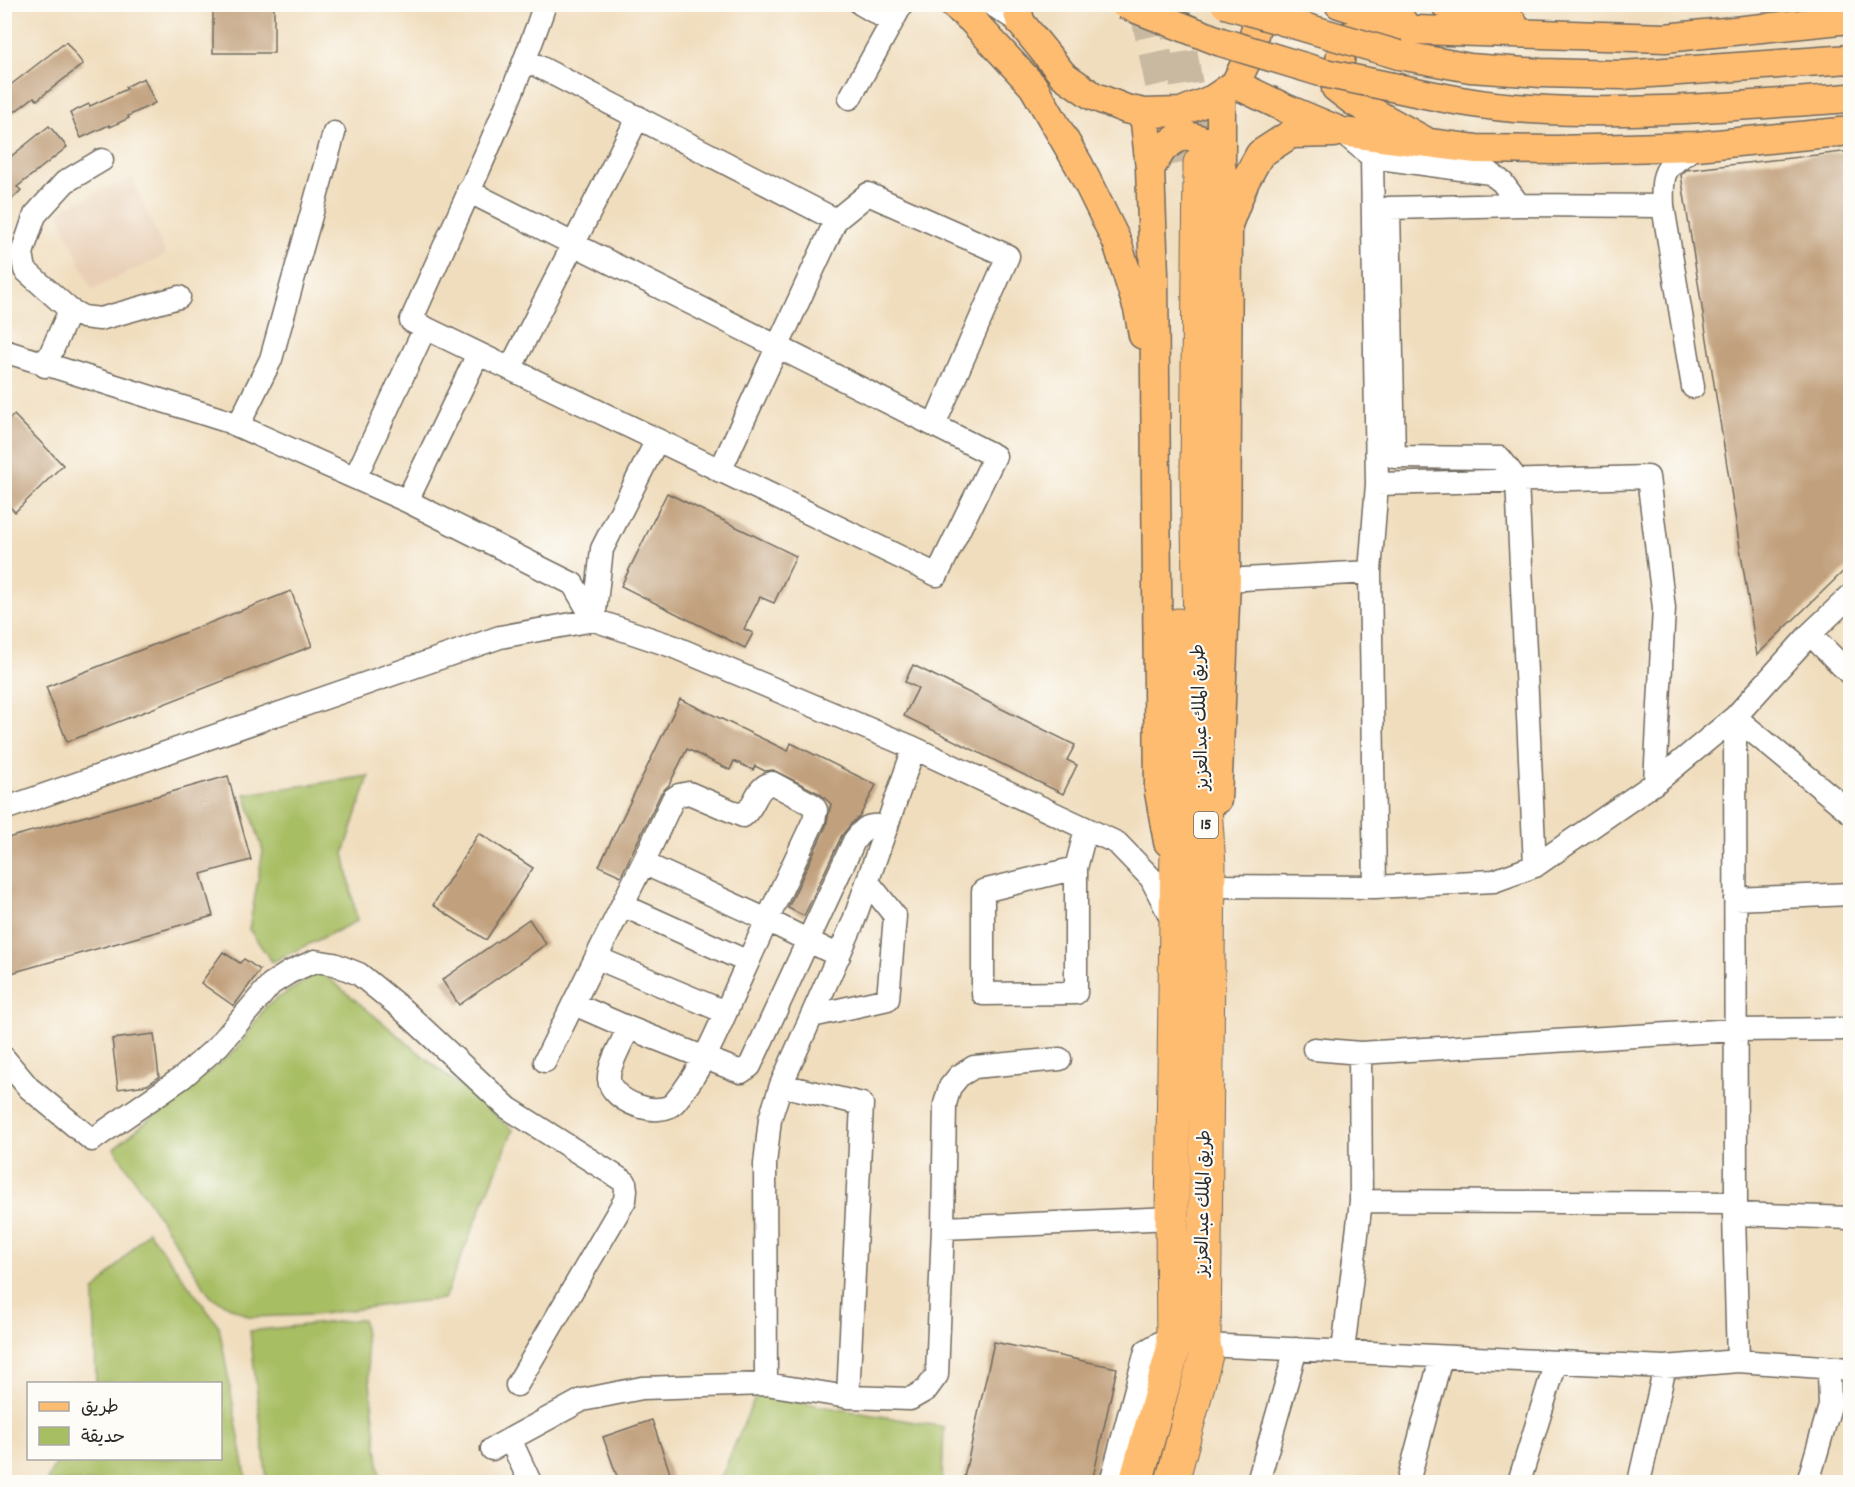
<svg xmlns="http://www.w3.org/2000/svg" width="1855" height="1487" viewBox="0 0 1855 1487" font-family="Dekko,'Playpen Sans Arabic',sans-serif">
<style>
.built{fill:#e8cfb6}
.green{fill:#a8be63;stroke:#6a7447;stroke-width:1.5}
.building{fill:#c1a07d}
.lines{fill:none;stroke-linecap:round;stroke-linejoin:round}
.highway-tunnel{stroke:#c9b9a0;stroke-width:33;stroke-dasharray:33 16;stroke-linecap:butt}
.minor-casing{stroke:#70695e;stroke-width:25}
.major-casing{stroke:#70695e;stroke-width:31}
.highway-casing{stroke:#70695e;stroke-width:35}
.minor{stroke:#fff;stroke-width:22}
.major{stroke:#febc71;stroke-width:28}
.highway{stroke:#febc71;stroke-width:33}
.major-bridge-casing{stroke:#70695e;stroke-width:31;stroke-linecap:butt}
.major-bridge{stroke:#febc71;stroke-width:28}
.labels{text-anchor:middle;dominant-baseline:central;stroke-width:4.5;stroke-linejoin:round;paint-order:stroke}
.shield{fill:#fdfcf7;stroke:#6a6a68;stroke-width:1.5}
.shield-label{font-size:16px;font-weight:bold;fill:#2b2b2b}
.street-label{font-size:18px;fill:#2b2b2b;stroke:#fdfcf7}
</style>
<rect width="100%" height="100%" fill="#fdfcf7"/>
<filter id="ink" filterUnits="userSpaceOnUse"><feTurbulence type="fractalNoise" baseFrequency=".0167" numOctaves="2"/><feDisplacementMap in="SourceGraphic" scale="12" xChannelSelector="R" yChannelSelector="G"/><feConvolveMatrix kernelMatrix="1 2 1 2 8 2 1 2 1" color-interpolation-filters="sRGB"/></filter>
<filter id="wash" filterUnits="userSpaceOnUse"><feTurbulence type="fractalNoise" baseFrequency=".008" numOctaves="4" result="noise"/><feDisplacementMap in="SourceGraphic" scale="24" xChannelSelector="R" yChannelSelector="G"/><feGaussianBlur stdDeviation="1.35" result="paint"/><feColorMatrix in="noise" values="0 0 0 0 0 0 0 0 0 0 0 0 0 0 0 0 0 1.4 0 .05"/><feComposite in="paint" operator="in"/></filter>
<g filter="url(#wash)">
<rect width="100%" height="100%" fill="#f0ddbd"/>
<path class="built" d="M132,178L166,255L92,289L57,211Z"/>
<path class="green" d="M369,776L344,853L357,921L272,962L249,929L263,851L245,794Z
M320,971L513,1130L444,1299L402,1303L314,1315L250,1317L211,1297L114,1148L237,1049L266,1006Z
M148,1231L219,1326L247,1482H46L58,1459L220,1458V1384L96,1383L94,1292Z
M363,1319L381,1482H267L250,1331Z
M756,1395L944,1427L942,1482H719Z"/>
<g id="blocks">
<path class="building" d="M213,4H274V53H213Z
M66,42L83,64L37,100L34,97L4,120V90Z
M144,78L155,103L128,116L129,118L110,127L109,125L81,138L70,113L89,104L90,106L127,89L125,87Z
M49,126L67,147L17,187L21,190L4,207V162Z
M1851,151V564L1757,655L1681,175L1686,170Z
M14,415L63,465L15,512L4,501V424Z
M667,493L796,556L774,603L760,597L744,629L753,633L745,648L621,586Z
M291,591L312,646L67,742L46,687Z
M913,665L1075,745L1067,760L1077,765L1063,794L904,716L918,688L905,682Z
M680,699L788,751L791,743L876,785L860,816L852,823L842,835L804,916L788,908L826,826L831,804L819,793L773,770L765,771L755,766L753,770L734,761L730,770L687,749L669,785L661,793L621,876L599,866Z
M228,776L251,860L201,874L213,916L4,975V839Z
M479,833L533,868L486,940L433,905Z
M529,919L546,944L459,1005L442,980Z
M223,952L240,963L244,959L260,970L234,1006L201,983Z
M154,1034L159,1077L147,1085L118,1089L112,1039Z
M994,1342L1117,1368L1092,1482H963Z
M652,1420L673,1482H619L603,1437Z"/>
</g>
</g>
<g filter="url(#ink)">
<use href="#blocks" fill-opacity="0" stroke="#70695e" stroke-width="1.5"/>
<g class="lines">
<path class="highway-tunnel" d="M1145,4L1178,164
M1173,4L1195,137"/>
<defs>
<path id="minor" d="M861,4L892,22
M991,4L1021,23
M526,60L836,220L868,194L1008,256L934,425
M850,98L902,4
M1342,132L1372,157L1377,484L1370,572L1375,887
M1372,157L1490,173L1502,182L1519,205
M102,160L65,182L35,215L22,253L25,270L70,310L83,317L100,319L179,297
M468,191L995,456L937,575L411,321C457,216 508,113 545,4
M1663,206C1661,166 1666,168 1697,146
M4,351L227,421L407,501L573,584L594,620
M45,366L70,310
M510,369L638,117
M238,426L271,359L334,133
M720,471L836,220
M355,478L425,328
M1377,484L1648,477L1664,608L1655,783
M407,501L478,354
M1226,580L1370,572
M594,620L602,549L657,440
M1810,634L1850,674
M1735,717L1736,1203L1734,1214L1738,1361
M1735,717L1850,812
M4,809L500,637L594,620L672,646L914,748L1117,843L1151,878L1174,924
M1535,866L1517,480L1500,458L1394,457L1389,208L1519,205L1663,206L1693,387
M1076,868V993L983,994V891L1076,868L1086,829
M1208,886L1375,887L1494,881L1535,866L1655,783L1735,717L1810,634L1850,596
M1735,899L1850,894
M622,905L748,962
M597,958L725,1012
M574,1004L629,1028L741,1072L750,1066L854,841C865,827 868,823 887,827
M812,1016L888,999L895,916L868,882
M629,1028C623,1040 608,1066 609,1079C610,1101 660,1120 675,1102C706,1065 723,1017 743,973C766,922 790,871 814,820L816,810L813,805L772,783C755,787 756,806 743,816L689,793L679,795L673,799L643,863L767,920L839,956
M1314,1049L1360,1053L1734,1030L1850,1029
M4,1058L29,1088L92,1140L183,1077L218,1046L271,984L290,972L315,961L334,964L359,974L402,1009L508,1108L625,1182L626,1190L625,1200L517,1385
M545,1061L643,863
M781,1085L862,1104L848,1397
M1361,1201L1736,1203
M1734,1214L1850,1218
M943,1228L1172,1218
M1204,1345L1665,1367L1738,1361L1850,1369
M1343,1351L1361,1201L1360,1053
M766,1384L765,1164L770,1119L781,1085L853,923L914,748
M510,1439L530,1482
M492,1449L582,1400L642,1388L766,1384L848,1397L910,1399L926,1390L937,1375L943,1228L945,1104L950,1087L959,1076L974,1067L1060,1059
M1111,1482L1146,1351L1173,1335
M1258,1482L1296,1349
M1408,1482L1441,1358
M1519,1482L1556,1362
M1639,1482L1665,1367
M1808,1482L1830,1406L1829,1369"/>
<path id="major" d="M953,4L971,19L1033,86L1079,165L1117,242L1138,309L1143,335
M1015,4L1021,23L1063,75L1093,96L1126,109L1144,113L1181,112L1213,99L1235,84L1248,58L1262,4
M1339,4L1383,18L1403,22
M1445,4L1513,23
M1399,55L1470,68L1541,73L1622,75L1850,59
M1235,84L1285,108L1342,132L1476,149L1555,150L1697,146L1850,131
M1392,87C1438,97 1484,107 1531,109C1638,116 1744,105 1850,98
M1144,113L1150,169L1154,274L1159,792L1168,842
M1427,142L1353,101L1336,88L1341,54L1349,36L1386,29L1665,38L1850,19
M1150,169L1163,148L1182,135C1208,139 1208,142 1221,164
M1229,222L1245,181L1260,154L1291,134L1334,133
M1217,800L1226,580L1228,227L1221,164V95"/>
<path id="highway" d="M1136,1482L1173,1350L1172,1218L1178,768V625
M1172,1482L1206,1355L1204,1345L1209,865L1203,779L1197,475L1200,163"/>
</defs>
<use href="#minor" class="minor-casing"/>
<use href="#major" class="major-casing"/>
<use href="#highway" class="highway-casing"/>
<use href="#minor" class="minor"/>
<use href="#major" class="major"/>
<use href="#highway" class="highway"/>
<defs>
<path id="major-bridge" d="M1124,4L1221,42L1324,73L1392,87
M1225,4L1399,55"/>
</defs>
<use href="#major-bridge" class="major-bridge-casing"/>
<use href="#major-bridge" class="major-bridge"/>
</g>
</g>
<g class="labels">
<rect class="shield" x="1194" y="812" width="24" height="26" rx="4.5"/>
<g class="shield-label">
<text x="1206" y="825">15</text>
</g>
<g class="street-label">
<text transform="translate(1202 717) rotate(-92)">طريق الملك عبدالعزيز</text>
<text transform="translate(1205 1203) rotate(-89)">طريق الملك عبدالعزيز</text>
</g>
</g>
<rect width="1855" height="1487" fill="none" stroke="#fdfcf7" stroke-width="24"/>
<rect x="27" y="1382" width="195" height="78" fill="#fdfcf7" stroke="#a9a8a5" stroke-width="1.5"/>
<rect x="39" y="1402" width="30" height="9" fill="#febc71" stroke="#a9a8a5" stroke-width="1.5"/>
<text x="81" y="1412" font-size="18" fill="#2b2b2b">طريق</text>
<rect x="39" y="1427" width="30" height="18" fill="#a8be63" stroke="#a9a8a5" stroke-width="1.5"/>
<text x="81" y="1442" font-size="18" fill="#2b2b2b">حديقة</text>
</svg>
